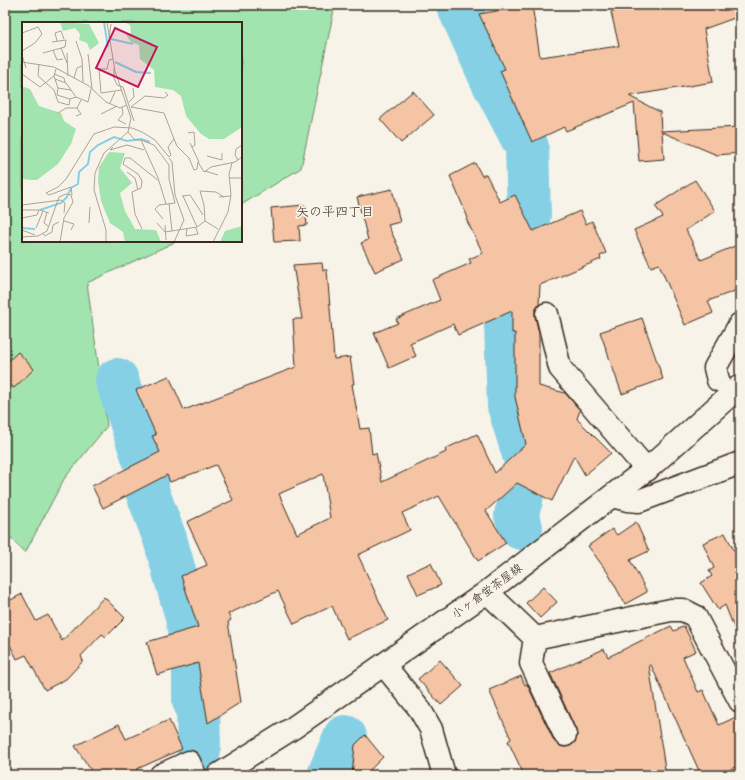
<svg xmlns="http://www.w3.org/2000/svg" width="745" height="780" viewBox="0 0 745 780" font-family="'Comic Neue','Klee One',sans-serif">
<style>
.green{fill:#a2e4af;stroke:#6e8766}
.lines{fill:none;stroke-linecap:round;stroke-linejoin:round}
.river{stroke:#86d0e6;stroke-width:44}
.building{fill:#f4c4a4;stroke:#3b2a1e;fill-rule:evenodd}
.street-casing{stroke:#3b2a1e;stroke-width:25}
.secondary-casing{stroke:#3b2a1e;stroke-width:25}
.street{stroke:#f7f3e8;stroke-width:22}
.secondary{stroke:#f7f3e8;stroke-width:22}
.labels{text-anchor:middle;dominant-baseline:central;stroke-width:3.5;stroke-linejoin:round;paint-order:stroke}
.street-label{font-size:12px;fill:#3b2a1e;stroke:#f7f3e8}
.neighbourhood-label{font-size:13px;fill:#3b2a1e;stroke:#f7f3e8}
.inset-river{fill:none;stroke:#86d0e6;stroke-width:2}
.inset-road{fill:none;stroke:#aca397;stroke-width:1}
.view{fill:#c2185b;fill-opacity:0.15;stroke:#c2185b;stroke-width:2}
.inset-edge{fill:none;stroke:#3b2a1e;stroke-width:2}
</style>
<rect width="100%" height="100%" fill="#f7f3e8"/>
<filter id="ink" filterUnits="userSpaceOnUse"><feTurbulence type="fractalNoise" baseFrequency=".025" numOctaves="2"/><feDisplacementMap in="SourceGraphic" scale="8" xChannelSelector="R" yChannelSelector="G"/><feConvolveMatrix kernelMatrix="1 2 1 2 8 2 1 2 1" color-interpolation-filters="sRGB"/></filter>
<g filter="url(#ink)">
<path class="green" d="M5,5H335L301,168L241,205V23H23V241H177L87,283L107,426L64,479L25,553L5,531Z"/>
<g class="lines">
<path class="river" d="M458,5L492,80L527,147L529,215L505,298L509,406L527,464L521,500L516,515L521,528
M117,380L147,468V491L165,539L187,617L194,662V701L198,709L199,750
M329,775L345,737"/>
</g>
<path class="building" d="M532,5L540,57L619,46L611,12L643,5H740V16L704,29L713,82L629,96L660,112L661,131L740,127V153L717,155L662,132L664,159L639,161L634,103L566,131L564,127L532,142L500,71L505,69L479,14Z
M413,91L434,115L401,143L380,119Z
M475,163L482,176L486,174L500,202L515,195L533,231L580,211L586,224L592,221L606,253L600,256L601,259L540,285L539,305L535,310V317L539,333V386L565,393L580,410L577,419L611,453L585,475L574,456L552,501L517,483L486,511L506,543L478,561L439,496L402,513L410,530L358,555L388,620L347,639L332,606L294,624L278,591L228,614L231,620L228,622L241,702L208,723L198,663L157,675L147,642L198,627L181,576L207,565L187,522L233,500L216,465L170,482L167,475L103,508L92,486L160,452L152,436L156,435L136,390L169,376L184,410L296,367L293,319H302L293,265L322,263L323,270H327L334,359L350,357L354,384H352L360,429L369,428L372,454L376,453L382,482L446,452L445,449L477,434L495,473L526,444L515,397V333H512V311L458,335L453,324L410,343L416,356L389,368L374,333L398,323L396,319L440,300L432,280L471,263L469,259L483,253L466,219L468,218L450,176ZM323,474L330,518L297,534L279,494Z
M695,180L715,211L686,230L701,260L735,246L740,257V289L708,301L713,313L685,325L659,264L651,267L634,230L663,217L655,206Z
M392,189L400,222L388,225L404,259L375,272L361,243L368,240L357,197Z
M305,205L307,225L299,226L300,241L274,242L271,208Z
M642,318L663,379L622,394L600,332Z
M18,352L34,369L14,388L5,378V364Z
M636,522L649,551L630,560L647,592L625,604L608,573L588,546L612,529L617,535Z
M725,533L740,562L739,640L725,605L718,610L701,583L712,576L709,571L714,568L703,543Z
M431,563L441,585L418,595L408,573Z
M543,587L557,602L540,618L526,603Z
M22,594L36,621L48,615L62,641L104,597L125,618L106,637L102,634L81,656L83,661L66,679L45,690L26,655L17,659L5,635V603Z
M671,626L674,631L684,626L696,651L683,657L698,692L703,690L719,725L740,715V765L717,775H701L651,665H649L666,775H524L508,741L511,739L489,690L521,676L525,685L527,684L554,741L558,745L564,747L570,746L575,742L577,736L576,730L550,673L604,649L608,657Z
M440,660L463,686L441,705L418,679Z
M169,720L182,749L137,769L140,775H94L75,746L119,724L126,739Z
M365,735L383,757L365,775H352L355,745Z"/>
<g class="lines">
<defs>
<path id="street" d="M547,314L560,368L647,470
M718,380L715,368L740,324
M612,496L628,500L639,501L740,463
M487,592L535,638L671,610H683L695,616L740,701
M535,638L531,663L565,735
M384,665L419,708L431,729L444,775
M161,775L189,762L195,775"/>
<path id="secondary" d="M218,775L293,728L487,592L652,465L740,386"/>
</defs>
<use href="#street" class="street-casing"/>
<use href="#secondary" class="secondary-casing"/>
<use href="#street" class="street"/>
<use href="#secondary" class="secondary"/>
</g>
</g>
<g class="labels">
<g class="street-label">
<text transform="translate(487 591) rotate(-36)">小ヶ倉蛍茶屋線</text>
</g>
<g class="neighbourhood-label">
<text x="335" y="211">矢の平四丁目</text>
</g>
</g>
<g transform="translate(22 22)">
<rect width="220" height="220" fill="#f7f3e8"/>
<path d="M38,0L67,2L77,21L68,28L65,21L57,18L58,12L53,6L41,9ZM102,0H220V105L202,117H187L179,112L164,94L159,74L151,68L133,65L132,48L118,37L117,23L109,20L104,13L109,11L108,3ZM2,65L8,67L17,84L39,91L42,99L54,107L49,122L36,142L15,158H10L0,157V66ZM87,130L103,131L98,146L110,161L98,171L103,189L113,207L134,208L139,220H103L101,210L88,201L79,179L76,159L77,145ZM220,204V220H198L203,209Z" fill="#a2e4af"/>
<path class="inset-river" d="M82,0L86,25M89,17L111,22M93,40L114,50L129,51M18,188L39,181L45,175L49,166L56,162L57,150L66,142L68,130L76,123L92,115L105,119L119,117L128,120M0,206L13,207"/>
<path class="inset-road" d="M0,11L16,5L20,12L13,21L0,29M87,16L89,2M35,19L33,11L39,9L42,17M54,19L60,37L61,60M39,26L45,41M31,28L35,38L41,37M21,31L43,25L44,18L30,20M45,31L46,54M66,32L70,67M0,33L4,46M91,37L87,38L85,47H77L79,71L100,68M0,40L32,45L67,64L84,80L98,86L105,83M17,42L16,54L32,68L36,80L47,83L48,77M92,46V56L95,63L101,65L112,99M34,47L32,54L36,66L35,73L48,77L54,75M0,52L18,65L32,54M32,52L42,56L43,60M52,56L55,46L60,44M33,57L44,61L54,75L66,80L69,67M36,66L49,68M107,80L112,75L111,66M88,81L93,70M100,85L101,92L96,98L104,102M109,85L142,91L152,117M109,85L123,74L142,76L146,73L143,70M36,91L44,86H55L59,78M79,92L95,84M54,94L59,92L55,86M106,110L113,118H119L137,158M166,111L172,110L173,123L170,125M119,118L132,123L147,143V157L153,181M168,121L177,140M91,125L88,128L105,123L122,128M185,134L200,138V131M147,136L150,140L153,173L162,198L152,220M216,138L213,133L214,127L220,123M183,149L196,153M105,150L113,156L116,168M207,156H220M50,173L49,165L27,173L24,171L36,165L44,157L72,112L92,105L110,106L120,110L133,118L147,135L149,133L146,125L152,117L155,124L167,136L172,148L175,147L176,140L182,150L189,145L213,140L220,135M160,174L168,173L181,193M161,174L175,205M197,175L209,174M147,182L150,209M0,183L39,178L43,181L42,191M0,188H18L27,191M25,190L22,201L26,204M0,196L15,193L17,188M141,197L133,187L137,183L153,181M42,199L52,202L49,208M183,199L182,183L178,169L194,170L202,175M67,201L68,185M135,201L143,210M143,203L144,218M14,206L21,189M120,207L113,192L110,170L119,166L120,159L116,152L101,142L103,136H108L137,159L144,182M165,207L164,214L176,212L174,206M0,208L13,213M143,210L175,205L183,199L196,207M21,212L23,214L30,210L31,203L37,200M0,215L16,214L25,209L37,175L44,172L49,173L51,180L42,196L38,220M84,220V208L72,168L73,151L82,131L106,110L109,96L93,49L85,0M191,220L206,190L209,173L207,152L210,141"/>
<path class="view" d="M93,6L135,25L116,65L74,46Z"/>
<rect width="220" height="220" class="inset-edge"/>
</g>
<rect width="745" height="780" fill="none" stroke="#f7f3e8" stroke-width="20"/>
<rect x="10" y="10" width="725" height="760" fill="none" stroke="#3b2a1e" stroke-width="1.5" filter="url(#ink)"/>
</svg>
